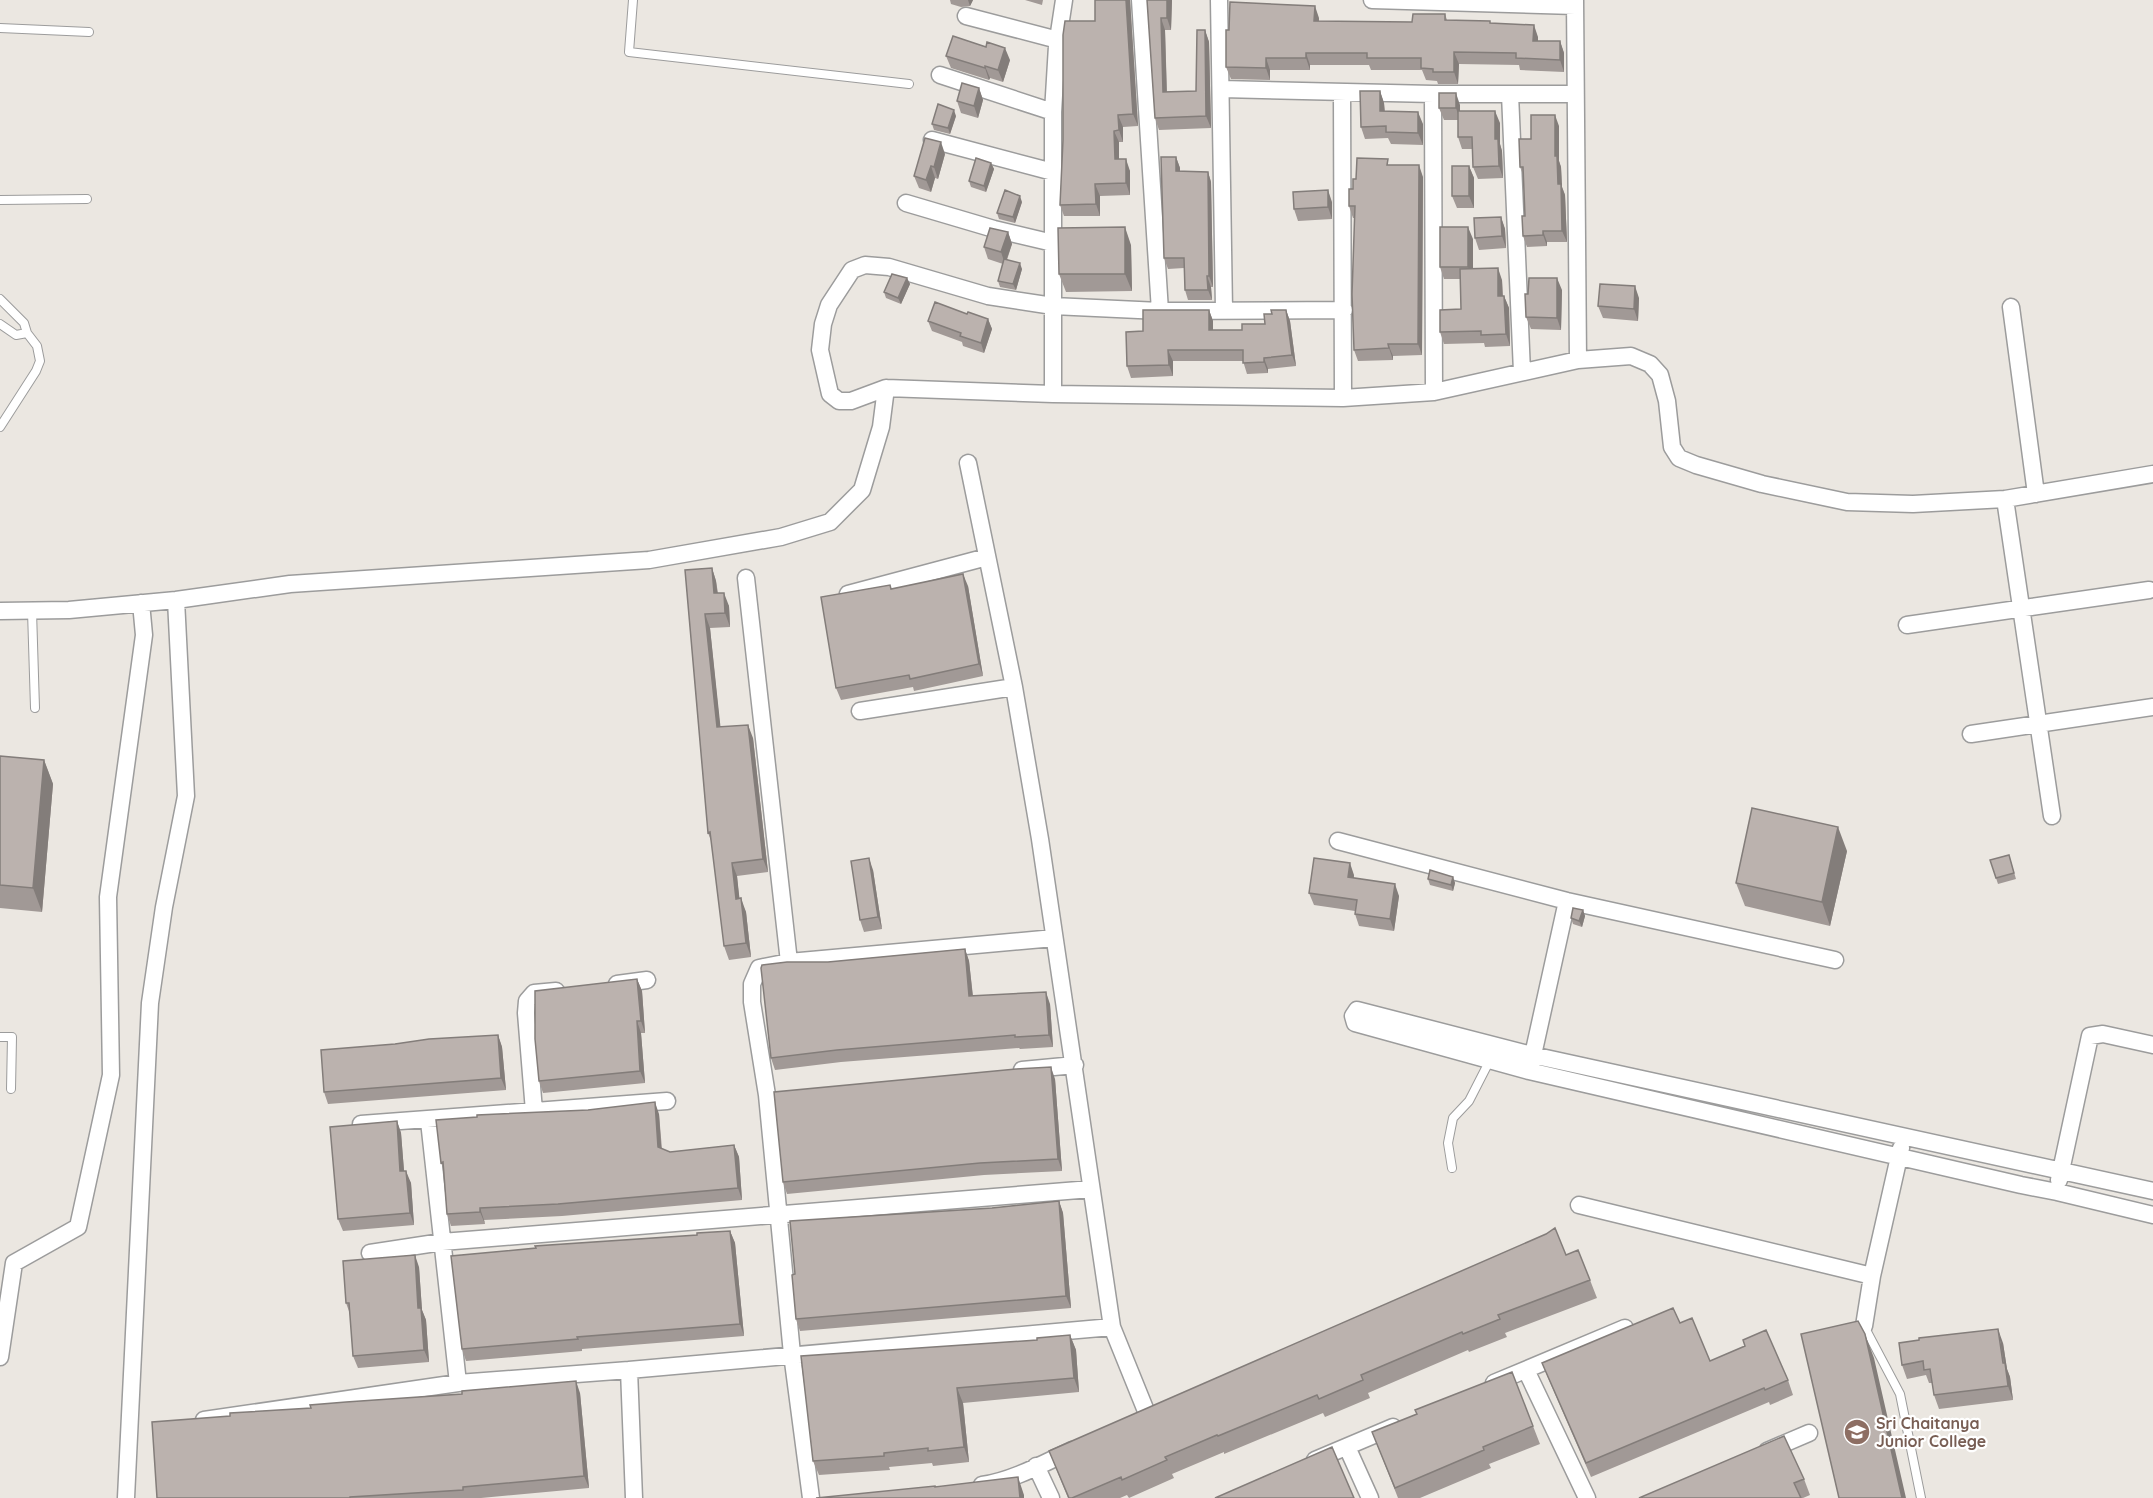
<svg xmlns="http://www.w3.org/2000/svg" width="2153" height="1498" viewBox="0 0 2153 1498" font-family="Quicksand,sans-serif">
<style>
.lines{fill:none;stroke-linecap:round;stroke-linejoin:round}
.service-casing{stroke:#9c9c9c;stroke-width:10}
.minor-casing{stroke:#9c9c9c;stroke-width:19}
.service{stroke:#fff;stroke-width:8}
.minor{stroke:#fff;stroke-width:16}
.wall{fill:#a19996}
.shaded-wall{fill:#837d7a}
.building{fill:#bbb2ae;stroke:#837d7a;stroke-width:1.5}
.labels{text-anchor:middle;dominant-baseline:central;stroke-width:4.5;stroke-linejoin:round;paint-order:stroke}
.education-label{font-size:16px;font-weight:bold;fill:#785e54;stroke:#fff;text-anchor:start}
</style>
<rect width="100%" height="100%" fill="#ebe7e1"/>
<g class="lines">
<defs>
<path id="service" d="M633,0L629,52L909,84
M0,28L89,32
M0,200L87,199
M0,299L24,323L27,333L37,346L40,361L36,371L0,427
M0,324L16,335L27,333
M32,611L35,708
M0,1037H12L11,1089
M1452,1168L1448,1143L1453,1118L1469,1101L1490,1060
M1864,1326L1900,1394L1921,1498"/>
<path id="minor" d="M1140,0L1160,311
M1219,0L1224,310
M1372,0L1575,6
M1575,0L1578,360
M966,16L1058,40
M940,75L1053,112
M1222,89L1433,94H1574
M1342,92L1343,398
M1433,94L1434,392
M1510,94L1522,372
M932,140L1053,172
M906,203L994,229L1053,243
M2011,307L2036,494
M1344,310L1160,311L1053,306L988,296L889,267L865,265L852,270L829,305L823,324L820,350L830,394L839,401H851L886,388L1053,394L1343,398L1434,392L1578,360L1631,356L1650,364L1660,375L1667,401L1672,447L1679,458L1696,465L1762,484L1847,502L1913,504L2005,499L2153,474
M1053,394V112L1057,46L1064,0
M968,463L1014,687L1040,839L1112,1327L1148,1416
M2005,499L2052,816
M746,578L789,962
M848,594L987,557
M0,611L69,610L176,600L290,584L649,560L781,537L830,522L862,490L881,427L886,388
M1907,625L2149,590
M860,711L1014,687
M1971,734L2153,707
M1338,841L1567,901L1835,960
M617,984L647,980
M1531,1064L1567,901
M1022,1070L1075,1065
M534,1111L526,1013L527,1001L534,993L556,991
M429,1121L458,1383
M361,1124L667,1101
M2059,1180L2090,1036L2103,1034L2153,1045
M2153,1191L1532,1055L1357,1010L1353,1016L1355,1023L1529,1071L2021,1185L2057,1192L2153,1215
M1579,1205L1872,1276
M370,1253L442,1242L1091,1189
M1864,1326L1872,1276L1901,1148
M0,1357L14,1263L78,1227L111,1075L108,897L144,635L141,603
M1526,1370L1587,1498
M1494,1383L1625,1328
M204,1420L458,1383L629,1370
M1347,1447L1370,1498
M1767,1451L1809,1433
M1315,1460L1393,1427
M1036,1466L1051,1498
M982,1485C1012,1481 1044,1463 1072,1450
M126,1498L150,1003L164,907L186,796L176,600
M634,1498L629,1370L1112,1327
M811,1498L792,1354L767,1095L752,1002V984L759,968L789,962L1054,938"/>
</defs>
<use href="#service" class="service-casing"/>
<use href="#minor" class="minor-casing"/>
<use href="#service" class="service"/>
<use href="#minor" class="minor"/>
</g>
<path class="wall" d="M950,0H973L970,6L961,7L951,4Z
M1025,0H1043L1042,5Z
M1095,0H1130L1138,126L1123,127V142H1119V159L1130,171V195L1100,196V216H1064L1060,205L1095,21Z
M1147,0H1172L1171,30H1165L1167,92L1196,91L1205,30L1209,42L1211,128L1159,130L1155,118Z
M1445,14L1447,20L1491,23L1538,37V41H1560L1564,53V72L1520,70L1519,65L1459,64L1458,84H1438L1437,81L1426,80L1422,70H1371L1369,65H1310V70H1270V80L1231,79L1226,67L1319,18V22H1412Z
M946,56L1010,60L1003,82L990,78L989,80L951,68Z
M979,88L983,100L978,118L961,113L957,101Z
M1380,91L1384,103L1385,111L1423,124V145L1391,144L1388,138L1365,139L1361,127Z
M1460,105V111L1500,123V144L1502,151L1503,178L1478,179L1473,167V149H1462L1458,137V120H1444L1439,108Z
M956,116L950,134L934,130L932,124Z
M1559,126V161L1561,167L1562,187L1565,195L1567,242H1547V246L1527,247L1523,236L1525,216L1524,177L1520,167L1531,139Z
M945,154L938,179L935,178L931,192L919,188L914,176Z
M1176,157L1180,168V171L1208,172L1211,182L1213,287H1211L1212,300H1188L1185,290L1184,268L1168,269L1164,258Z
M991,163L994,169L986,192L971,187L969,181Z
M1389,165L1423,177L1422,355L1393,356V360L1358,361L1354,350L1355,218H1353L1349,206L1356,179Z
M1469,166L1474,178V208H1457L1452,196Z
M1022,202L1015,223L999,219L997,213Z
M1332,202V219L1298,221L1294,209Z
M1501,217L1505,229L1506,248L1479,250L1475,238Z
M1008,232L1012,244L1007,260L1022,269L1016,290L1000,287L998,281L1003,264L988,259L984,247Z
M1473,239V269L1502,280L1503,296H1504L1509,308L1510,346L1485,347L1484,343L1444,344L1440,332L1461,309L1460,279H1444L1440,267Z
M1131,245L1132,291L1066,292L1059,274Z
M907,278L910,284L901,304L886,298L884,292Z
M1562,290L1561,330L1531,329L1526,317L1528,294Z
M1639,298L1638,321L1603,318L1598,306Z
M1209,310L1213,321V330H1242L1265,324L1272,314L1286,310L1290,321L1296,366L1268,369V373L1247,374L1243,361H1173V376L1131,378L1127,366L1143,331Z
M967,314L988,319L992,329L984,353L963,346L962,342L932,331L928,321Z
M712,568L716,581L718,593L729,606L730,627L710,628L720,727L753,738L768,872L737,876L739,898L746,912L751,957L729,960L724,946L712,843L708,833L685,570Z
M968,586L983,676L914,691L913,687L841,700L836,688L891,589Z
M0,756L44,760L53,784L42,912L0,908Z
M1847,851L1830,926L1745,906L1736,883Z
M2009,855L2016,879L1998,884L1996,878Z
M873,870L882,929L864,932L860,920Z
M1354,875V878L1399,896L1394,931L1359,926L1355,914V911L1314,905L1309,893Z
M1453,877L1455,883L1453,891L1430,885L1428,879Z
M1583,910L1585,916L1582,927L1573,924L1571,918Z
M965,949L969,961L973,996L1050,1004L1053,1047L1020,1049L1019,1048L841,1062L775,1070L771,1058L828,962Z
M637,979L642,991L645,1033H641L645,1083L543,1093L539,1081Z
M498,1035L502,1047L506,1090L328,1104L324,1092L395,1044Z
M1055,1079L1062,1171L984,1175L787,1194L783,1182Z
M659,1114L662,1149L670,1152L734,1145L739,1157L742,1200L562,1216L484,1220L485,1224L451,1226L447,1214L444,1169L441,1163Z
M397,1121L401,1133L404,1171L411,1183L414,1225L343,1231L338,1219Z
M1059,1201L1063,1213L1071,1308L800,1331L796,1319L992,1208Z
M730,1231L735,1243L744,1336L582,1349V1351L466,1361L462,1349L697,1235Z
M1566,1255L1590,1280L1597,1298L1505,1333L1507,1337L1469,1352L1468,1350L1368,1393L1370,1398L1325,1417L1323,1413L1224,1454V1452L1172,1474L1174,1478L1129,1498L1127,1495L1120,1498H1068L1049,1451Z
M419,1267L422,1310L426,1320L429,1362L358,1368L353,1356L350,1314L346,1303Z
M1070,1335L1076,1350L1079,1392L963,1403L969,1462L933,1466L932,1463L889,1467L890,1470L819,1475L813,1461L1037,1340Z
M2003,1343L2007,1369L2010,1377L2013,1400L1939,1409L1934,1395L1932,1383H1929L1926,1375L1907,1379L1902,1365Z
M1710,1361L1788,1380L1793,1395L1770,1405L1769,1402L1591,1477L1548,1378L1542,1363Z
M580,1393L589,1488L481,1498H157L230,1416Z
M1533,1426L1540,1444L1489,1464L1491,1468L1420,1498H1398L1372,1432Z
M1804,1479L1810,1495L1803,1498H1639Z"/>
<path class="shaded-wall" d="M968,0H973L970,6Z
M1126,0H1130L1138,126L1133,114Z
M1167,0H1172L1171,30L1167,18Z
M1315,6L1319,18L1318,33L1314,21Z
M1161,18L1165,30L1167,103L1163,92Z
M1534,25L1538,37V53L1533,41Z
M1205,30L1209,42L1211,128L1206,116Z
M1560,41L1564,53V72L1560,60Z
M1005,48L1010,60L1003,82L998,70Z
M1454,52L1459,64L1458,84L1454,72Z
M1306,53L1310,65V70L1306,58Z
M1266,58L1270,70V80L1266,68Z
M985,66L990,78L989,80L985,68Z
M979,88L983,100L978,118L974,106Z
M1380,91L1384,103L1385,123L1380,111Z
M1456,93L1460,105V120L1456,108Z
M954,110L956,116L950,134L948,128Z
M1495,111L1500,123V144L1502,151L1503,178L1499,166L1495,139Z
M1418,112L1423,124V145L1418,133Z
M1118,115L1123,127V142L1119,130Z
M1555,115L1559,126V161L1561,167L1562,187L1565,195L1567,242L1562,231L1555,156Z
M1114,131L1119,142V171L1115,159Z
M941,142L945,154L938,179L934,167Z
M1176,157L1180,168V182L1176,171Z
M1126,159L1130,171V195L1126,183Z
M991,163L994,169L986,192L984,186Z
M1419,165L1423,177L1422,355L1418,344Z
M931,166L935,178L931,192L926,180Z
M1469,166L1474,178V208L1469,196Z
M1208,172L1211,182L1213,287L1209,276Z
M1095,184L1100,196V216L1096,204Z
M1328,190L1332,202V219L1328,207Z
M1020,196L1022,202L1015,223L1013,217Z
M1501,217L1505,229L1506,248L1502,236Z
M1125,227L1131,245L1132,291L1125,274Z
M1468,227L1473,239V279L1468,267Z
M1543,231L1547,242V246L1543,235Z
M1008,232L1012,244L1005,264L1001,252Z
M1020,263L1022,269L1016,290L1013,284Z
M1498,268L1502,280L1503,308L1498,296Z
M1207,276L1211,287L1212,300L1208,290Z
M907,278L910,284L901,304L898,298Z
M1557,278L1562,290L1561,330L1557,318Z
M1635,286L1639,298L1638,321L1634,309Z
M1504,296L1509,308L1510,346L1506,334Z
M1209,310L1213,321V341L1209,330Z
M1286,310L1290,321L1296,366L1292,355Z
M988,319L992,329L984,353L981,343Z
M1388,344L1393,356V360L1389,348Z
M1168,350L1173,361V376L1169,365Z
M1264,358L1268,369V373L1264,362Z
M712,568L716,581L719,607L714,593Z
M963,574L968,586L983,676L979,664Z
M724,593L729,606L730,627L725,613Z
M705,614L710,628L722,741L717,727Z
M748,725L753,738L768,872L763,859Z
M44,760L53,784L42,912L33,888Z
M1838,827L1847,851L1830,926L1822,902Z
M869,858L873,870L882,929L878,917Z
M732,863L737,876L741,912L736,899Z
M1350,863L1354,875L1352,889L1348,877Z
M1453,877L1455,883L1453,891L1451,885Z
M1395,884L1399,896L1394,931L1390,919Z
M741,898L746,912L751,957L746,943Z
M1583,910L1585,916L1582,927L1579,921Z
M965,949L969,961L974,1008L969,996Z
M637,979L642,991L645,1033L641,1021Z
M1046,992L1050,1004L1053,1047L1049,1035Z
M637,1021L641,1033L645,1083L640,1071Z
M498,1035L502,1047L506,1090L501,1078Z
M1051,1067L1055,1079L1062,1171L1058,1159Z
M655,1102L659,1114L662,1159L658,1147Z
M397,1121L401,1133L405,1183L400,1171Z
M734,1145L739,1157L742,1200L738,1188Z
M406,1171L411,1183L414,1225L410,1213Z
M1059,1201L1063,1213L1071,1308L1066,1296Z
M480,1208L484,1220L485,1224L480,1212Z
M730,1231L735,1243L744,1336L740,1324Z
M415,1255L419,1267L422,1310L426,1320L429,1362L424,1350L418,1308Z
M1998,1329L2003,1343L2007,1369L2010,1377L2013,1400L2008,1386Z
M1865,1334L1874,1358L1906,1498H1902Z
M1070,1335L1076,1350L1079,1392L1074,1378Z
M576,1381L580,1393L589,1488L584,1476Z
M957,1388L963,1403L969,1462L964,1447Z
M1018,1477L1024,1495V1498H1020Z"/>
<path class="building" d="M1095,0H1126L1133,114L1118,115L1119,130L1114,131L1115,159H1126V183L1095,184L1096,204L1060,205L1063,140V35L1065,21H1095Z
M1147,0H1167V18H1161L1163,92L1196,91L1197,30H1205L1206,116L1155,118Z
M1230,2L1315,6L1314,21L1412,22L1413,14H1445V20L1490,21V23L1534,25L1533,41H1560V60L1516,58V53L1454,52V72H1433V69L1421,68V58H1367V53H1306V58H1266V68L1226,67V30H1229Z
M953,36L986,47L987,42L1005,48L998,70L985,66V68L946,56Z
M962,83L979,88L974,106L957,101Z
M1360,91H1380V111L1418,112V133L1386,132V126L1361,127Z
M1439,93H1456V108H1439Z
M938,104L954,110L948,128L932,124Z
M1458,111H1495V139H1498L1499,166L1473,167L1472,137H1458Z
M1531,115H1555V156H1557L1558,184H1561L1562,231H1543V235L1523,236L1522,216H1525L1523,167H1520L1519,139H1531Z
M925,138L941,142L934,167L931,166L926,180L914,176Z
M1161,157H1176V171L1208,172L1209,276H1207L1208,290H1185L1184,258H1164Z
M976,158L991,163L984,186L969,181Z
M1357,158L1388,159L1387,165H1419L1418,344H1388L1389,348L1354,350L1352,294L1355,206H1349V189H1353V179H1356Z
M1452,166H1469V196H1452Z
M1005,190L1020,196L1013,217L997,213Z
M1328,190V207L1294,209L1293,192Z
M1501,217L1502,236L1475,238L1474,218Z
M1125,227V274H1059L1058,228Z
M1440,227H1468V267H1440Z
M990,228L1008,232L1001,252L984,247Z
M1004,259L1020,263L1013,284L998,281Z
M1498,268V296H1504L1506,334L1481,335V331L1440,332V310L1461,309L1460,269Z
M892,274L907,278L898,298L884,292Z
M1529,278H1557V318L1526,317L1525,294H1528Z
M1600,284L1635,286L1634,309L1598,306Z
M935,302L967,314L968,312L988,319L981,343L960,336L961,333L928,321Z
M1143,310H1209V330H1242V324H1265L1264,314H1272L1271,310H1286L1292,355L1264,358V362L1243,363V350H1168L1169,365L1127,366L1126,332L1143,331Z
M712,568L714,593H724L725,613L705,614L717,727L748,725L763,859L732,863L736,899L741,898L746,943L724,946L710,832L708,833L685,570Z
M963,574L979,664L910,679L909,675L836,688L821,597L890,585L891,589Z
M0,756L44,760L33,888L0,885Z
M1752,808L1838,827L1822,902L1736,883Z
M2009,855L2014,873L1996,878L1990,860Z
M869,858L878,917L860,920L851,861Z
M1314,858L1350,863L1348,877L1395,884L1390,919L1355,914L1357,900L1309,893Z
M1430,870L1453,877L1451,885L1428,879Z
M1573,908L1583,910L1579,921L1571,918Z
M965,949L969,996L1046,992L1049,1035L1015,1037V1035L837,1050L771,1058L761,968L762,965L787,962H828Z
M637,979L641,1021H637L640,1071L539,1081L535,1039V991Z
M498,1035L501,1078L324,1092L321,1050L395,1044L429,1039Z
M1051,1067L1058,1159L980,1163L783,1182L774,1092L1016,1069Z
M655,1102L658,1147L670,1152L734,1145L738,1188L558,1204L480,1208V1212L447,1214L443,1162L441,1163L436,1120L477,1117V1115L588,1110Z
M397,1121L400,1171H406L410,1213L338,1219L330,1127Z
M1059,1201L1066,1296L796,1319L792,1275L795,1274L790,1221L992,1208Z
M1555,1228L1566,1255L1578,1250L1590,1280L1498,1315L1500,1319L1463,1334L1462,1332L1361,1375L1363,1380L1319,1399L1317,1395L1218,1436L1217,1435L1165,1457L1167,1460L1122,1480L1121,1477L1072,1498H1069L1049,1451L1546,1234Z
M730,1231L740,1324L577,1337L578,1339L462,1349L451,1256L536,1248L535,1246L697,1235V1233Z
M415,1255L418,1308H421L424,1350L353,1356L349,1303H346L343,1261Z
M1673,1308L1680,1323L1692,1318L1710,1361L1745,1346L1743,1340L1766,1330L1788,1380L1765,1390L1764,1388L1586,1463L1542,1363Z
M1858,1321L1865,1334L1902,1498H1839L1801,1334Z
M1998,1329L2003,1363H2005L2008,1386L1934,1395L1930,1369L1924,1370L1923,1361L1902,1365L1899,1343L1919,1340V1338Z
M1070,1335L1074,1378L957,1388L964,1447L928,1451V1448L884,1453V1456L813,1461L801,1356L1037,1340V1338Z
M1512,1372L1533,1426L1483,1447L1484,1450L1395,1488L1372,1432L1417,1414L1415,1410Z
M576,1381L584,1476L463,1487V1490L350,1497V1498H157L152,1422L230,1416V1413L311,1408L310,1405L346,1402L462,1394V1391Z
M1784,1436L1804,1479L1794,1483L1801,1498H1639Z
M1332,1447L1354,1498H1215Z
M1018,1477L1020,1498H816L935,1486V1487Z"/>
<defs>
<symbol id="university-disc" viewBox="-11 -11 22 22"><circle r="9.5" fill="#8d6e63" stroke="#fff"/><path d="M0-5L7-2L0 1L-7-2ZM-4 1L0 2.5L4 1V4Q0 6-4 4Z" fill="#fff"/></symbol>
</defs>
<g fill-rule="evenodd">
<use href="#university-disc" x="1842" y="1417" width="30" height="30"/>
</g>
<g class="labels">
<g class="education-label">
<text x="1876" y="1423">Sri Chaitanya<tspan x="1876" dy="18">Junior College</tspan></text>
</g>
</g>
</svg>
